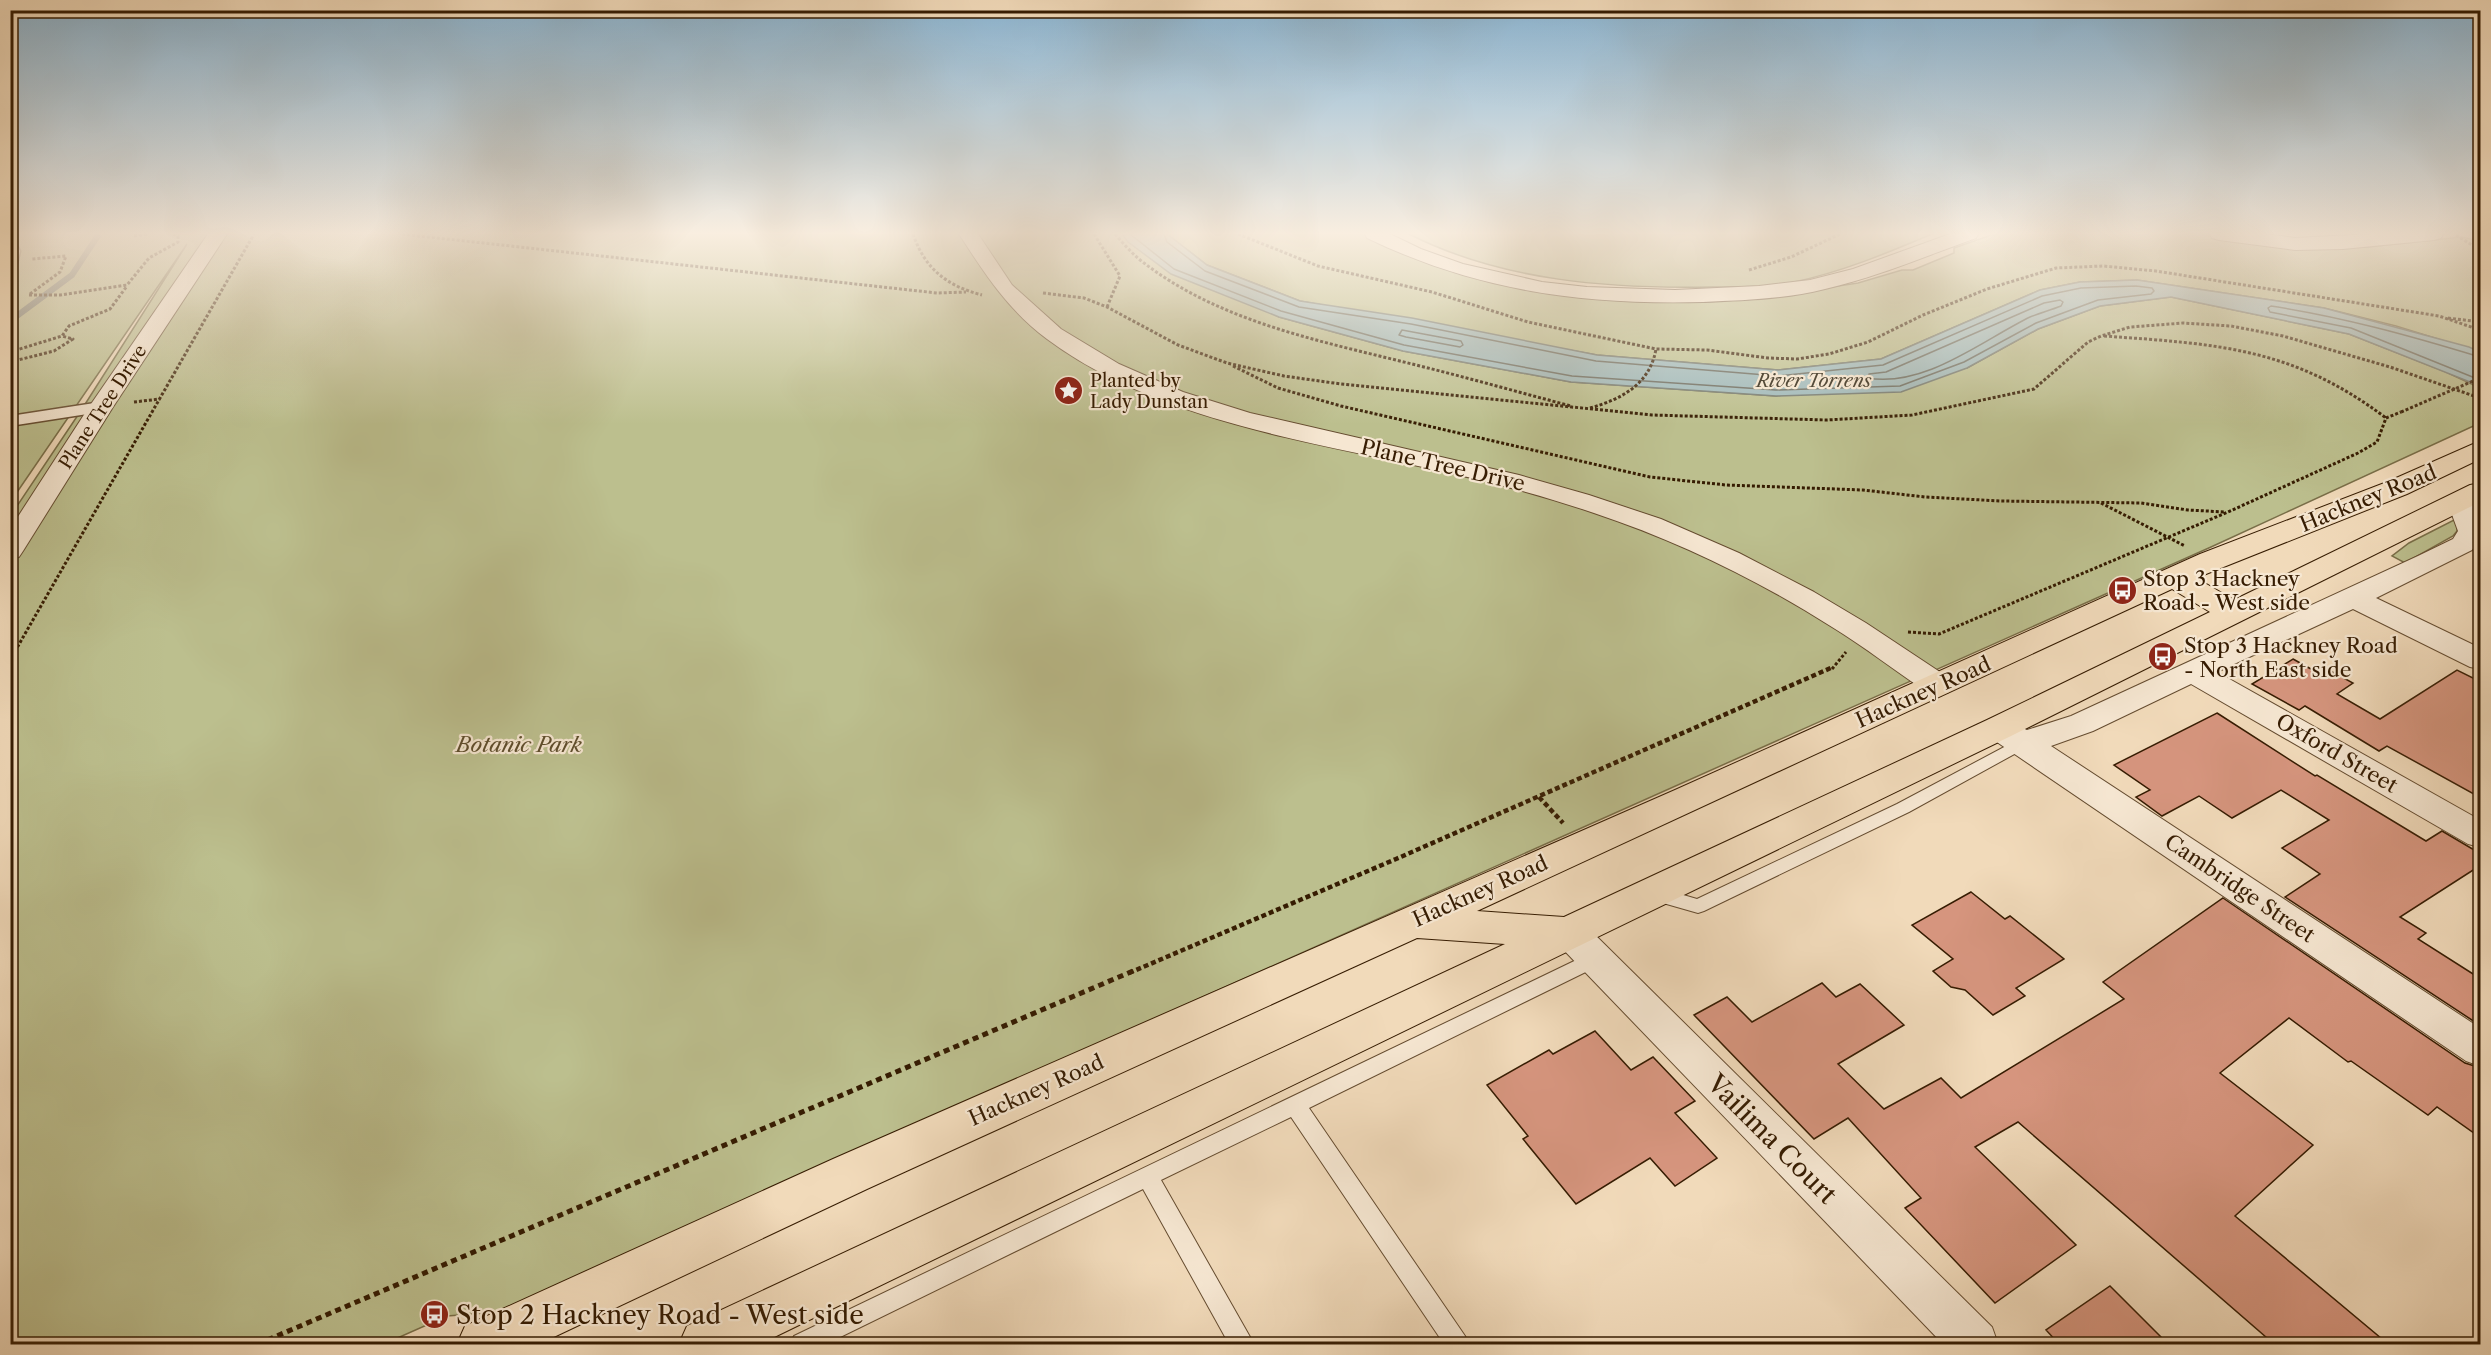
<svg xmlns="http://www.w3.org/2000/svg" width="2491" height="1355" viewBox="0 0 2491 1355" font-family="'Libre Caslon Text',serif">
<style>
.green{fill:#bcbf8e;stroke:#796e48;stroke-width:1.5}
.water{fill:#9eb8b9;stroke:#747a70;stroke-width:1.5}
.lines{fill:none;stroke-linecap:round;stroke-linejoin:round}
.shore{stroke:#6a6a5e;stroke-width:1.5}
.stream{stroke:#747a70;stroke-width:6}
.building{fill:#d6957e;stroke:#361c02;stroke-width:1.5}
.service-casing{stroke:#654c30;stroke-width:2}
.pedestrian-casing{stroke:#654c30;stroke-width:3}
.minor-casing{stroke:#654c30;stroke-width:2}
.trunk-casing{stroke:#361c02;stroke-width:2}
.path-far2{stroke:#361c02;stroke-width:3;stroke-dasharray:3 2;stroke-linecap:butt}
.path-far1{stroke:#361c02;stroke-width:4.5;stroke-dasharray:5 3;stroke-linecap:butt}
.path{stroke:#361c02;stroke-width:5;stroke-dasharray:6 4.5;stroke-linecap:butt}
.service{fill:#f6e7d2;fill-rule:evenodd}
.pedestrian{fill:#f6e7d2;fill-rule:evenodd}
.minor{fill:#f6e7d2;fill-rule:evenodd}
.trunk{fill:#f1daba;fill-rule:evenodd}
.path-bridge{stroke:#361c02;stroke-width:3;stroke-dasharray:3 2;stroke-linecap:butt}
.labels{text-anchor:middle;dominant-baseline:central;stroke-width:4.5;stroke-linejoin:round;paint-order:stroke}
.far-poi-label{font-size:18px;fill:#361c02;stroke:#f6e7d2;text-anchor:start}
.far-water-label{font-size:18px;font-style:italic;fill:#554b39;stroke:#f6e7d2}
.far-street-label{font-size:18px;fill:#361c02;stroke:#f6e7d2}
.street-label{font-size:21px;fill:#361c02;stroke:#f6e7d2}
.poi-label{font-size:21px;fill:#361c02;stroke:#f6e7d2;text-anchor:start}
.park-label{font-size:21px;font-style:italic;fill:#5e4d2c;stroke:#f6e7d2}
.near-street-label{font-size:26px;fill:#361c02;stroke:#f6e7d2}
.near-poi-label{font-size:26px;fill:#361c02;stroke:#f6e7d2;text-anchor:start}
</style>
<rect width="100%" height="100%" fill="#f1daba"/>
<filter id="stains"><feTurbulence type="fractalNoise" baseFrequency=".00333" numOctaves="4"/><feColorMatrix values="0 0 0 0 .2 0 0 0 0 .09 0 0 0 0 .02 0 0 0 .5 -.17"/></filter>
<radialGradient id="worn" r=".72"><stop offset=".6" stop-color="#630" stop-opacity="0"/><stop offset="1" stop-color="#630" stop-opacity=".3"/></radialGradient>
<path class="green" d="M11,234H1365L1380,242L1551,291L1791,293L1858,283L1902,270H1913L1954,253V248L1994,234H2201L2242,240L2368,247L2462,237L2480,241V352L2396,326L2324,308L2137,280L2080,282L2040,290L1881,359L1778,370L1597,355L1300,301L1207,265L1168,235L1129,242L1279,317L1403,351L1571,382L1776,396L1967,368L2038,329L2100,306L2171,297L2349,334L2446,372L2480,388V423L2211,547L497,1312L447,1316L384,1344H11V515L82,409L187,244L11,501Z
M1409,234H1932C1887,253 1842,272 1794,282C1768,288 1739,286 1712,287C1610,289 1501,281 1409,234Z
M2454,520L2457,521V531L2453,536L2405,563L2392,556L2409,543Z"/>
<path class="water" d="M1122,234H1167L1207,265L1300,301L1412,318L1597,355L1778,370L1881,359L2040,290L2080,282L2137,280L2324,308L2469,347L2480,352V386L2349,334L2171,297L2100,306L2038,329L1967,368L1901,392L1776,396L1571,382L1403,351L1279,317L1171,274L1128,242Z"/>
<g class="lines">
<path class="shore" d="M1130,234L1174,269L1281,311L1404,345L1572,376L1776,390L1900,386L1964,362L2036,323L2098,300L2151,294L2154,291L2152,288L2136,286L2081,288L2042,296L1883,365L1778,376L1596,361L1411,324L1299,307L1205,271L1167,242L1164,234
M2060,300L2063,302L2061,306C2051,310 2040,313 2030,317C1981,341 1925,388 1867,378L1869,374L1886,372L2044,303Z
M1402,330L1461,341L1463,345L1460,347L1406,337L1399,335Z
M2480,357C2411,336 2343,317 2271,306L2268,308L2270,312L2351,328L2480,380"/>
<path class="stream" d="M10,321L72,275L99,234"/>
</g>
<path class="building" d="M2293,659L2320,674L2327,669L2353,683L2337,694L2380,719L2457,670L2481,682V798L2387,746L2379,751L2305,706L2299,710L2252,684Z
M2217,713L2315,776L2317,775L2426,841L2442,831L2481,854V865L2400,917L2426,933L2418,939L2481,979V1026L2285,897L2320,874L2282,848L2329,820L2281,790L2232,818L2199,796L2162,816L2136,797L2150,790L2114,765Z
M1971,892L2005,919L2010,916L2064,959L2016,988L2025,996L1993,1015L1965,990L1951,987L1933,971L1953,959L1912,925Z
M2223,898L2465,1063L2481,1068V1138L2437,1107L2428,1115L2351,1061L2348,1062L2289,1018L2220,1073L2313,1145L2235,1216L2388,1344H2274L2018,1122L1975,1147L2076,1245L1995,1303L1905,1208L1921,1198L1848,1118L1814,1139L1694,1015L1727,997L1752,1022L1822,983L1836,997L1860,984L1904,1025L1838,1064L1884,1109L1941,1078L1961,1098L2124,999L2103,982Z
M1595,1031L1631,1070L1653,1057L1695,1101L1675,1113L1717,1158L1675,1186L1650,1158L1576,1204L1523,1139L1528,1136L1487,1085L1549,1050L1553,1054Z
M2110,1286L2168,1344H2059L2046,1330Z"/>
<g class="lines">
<defs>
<path id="service" d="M2023,737L2029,738L2031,742L2029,746L1909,812L1704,911L1698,913L1656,901L1650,899L1647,894L1650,889L1656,887L1697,899L1897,804Z
M1595,951L1602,954L1604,959L1602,964L1309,1108L1465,1336L1469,1344H1444L1291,1117L1161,1180L1254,1344H1229L1143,1189L826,1344H790L794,1336Z"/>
<path id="pedestrian" d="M10,241L15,242L20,251L17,264L10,268Z
M101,402L107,403L110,407L107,411L10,426V416Z"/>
<path id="minor" d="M208,234H227L113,407L23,551L19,557L10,559V529L89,407Z
M959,234H978L1012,285L1061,329L1119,364L1183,392L1250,413L1519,475L1589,495L1661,519L1739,553L1814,592L1866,623L1949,678L1953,685L1949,692L1938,695L1927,692C1895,671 1865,647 1832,627C1758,580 1678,541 1594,513C1544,496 1492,482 1441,471C1310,441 1157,421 1047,339C1008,310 985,274 959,234Z
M1365,234H1390L1421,249L1463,264L1542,282L1587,287L1675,290L1759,286L1810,280L1853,269L1950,234H1978L1976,238C1926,256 1877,277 1825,289C1786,299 1744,300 1703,302C1582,305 1477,291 1367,238Z
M2210,234H2265L2295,238L2372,234H2443L2441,238L2434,240L2343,249L2295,250L2219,240L2212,238Z
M2460,493L2469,496C2482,514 2485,531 2472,550L2376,598L2480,648V669L2470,667L2353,609L2217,672L2480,820V847L2468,844L2191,684L2093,731L2051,746L2480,1028V1066L2466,1061L1988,736L1983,728L1988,720L1999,717L2027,730L2071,716L2418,556L2453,539L2458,531L2447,501L2451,496Z
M1570,918L1583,923L1992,1327L1998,1344H1943L1557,943L1552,933L1557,923Z"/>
<path id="trunk" d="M2480,441V459L2407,494L2196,578L2234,600L2470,485L2480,483V502L2011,736L760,1344H679L687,1326L1505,944L1417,938L867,1189L539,1344H457L465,1326L833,1159L1675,790L2200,554L2387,482ZM2172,589L2210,612L1987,720L1564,917L1477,911Z"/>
</defs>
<use href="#service" class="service-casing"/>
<use href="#pedestrian" class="pedestrian-casing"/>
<use href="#minor" class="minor-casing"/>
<use href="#trunk" class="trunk-casing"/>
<path class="path-far2" d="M402,234L937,293L966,292
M913,234C925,269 947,286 982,295
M1094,234L1120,276L1107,307
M1115,234C1124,244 1133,255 1144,263C1221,322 1320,341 1412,364C1465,377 1518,392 1571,406
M1238,234L1318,266L1432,292L1528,322L1656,349L1707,350L1768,358L1797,359L1829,354L1868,342L1923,315L1987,289L2056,268L2103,266L2156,271L2439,316L2480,330
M2456,235L2480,250
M134,236L147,234
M1749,270L1791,257L1840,234
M1043,293L1084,298L1107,307L1178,345L1227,363L1284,376L1341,384L1652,415L1827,420L1912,415L2034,389L2088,342L2101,336L2130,327L2183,323L2231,326L2283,336L2390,367L2480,398
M30,294L60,272L66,256L32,259
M29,295H60L127,285L149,258L178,242V236L172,234
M2448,318L2480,322
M2104,336C2216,344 2292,347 2386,418
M10,352L62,336L69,326L110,309L127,286
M10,362L54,351L73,339L62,336
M1233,366L1278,388L1341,406L1650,477L1726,485L1863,490L1925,497L2001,501L2141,503L2188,510L2225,512
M134,402L160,399
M1590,408C1622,399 1650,384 1656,349
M10,449L16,440
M2101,503L2185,546
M1908,632L1939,634L2228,512L2358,453L2377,442L2386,418L2401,412
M10,660L254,234
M1832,669L1846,652"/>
<path class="path-far1" d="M1539,797L1563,823
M1129,973L1396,859L1833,667"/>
<path class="path" d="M258,1344L1133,971"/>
<use href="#service" class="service"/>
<use href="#pedestrian" class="pedestrian"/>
<use href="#minor" class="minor"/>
<use href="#trunk" class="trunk"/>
<path class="path-bridge" d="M2401,412L2480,378"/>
</g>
<linearGradient id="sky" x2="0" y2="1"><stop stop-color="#8ab6d5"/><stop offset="0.55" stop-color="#f9eee0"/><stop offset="1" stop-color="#f9eee0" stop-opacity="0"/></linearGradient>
<rect width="2491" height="424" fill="url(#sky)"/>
<defs>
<symbol id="sight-disc" viewBox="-11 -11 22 22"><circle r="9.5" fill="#8f2418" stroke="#f6e7d2"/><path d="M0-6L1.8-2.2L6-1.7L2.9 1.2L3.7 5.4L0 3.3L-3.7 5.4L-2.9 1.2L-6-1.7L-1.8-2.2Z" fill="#fff"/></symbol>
<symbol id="bus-disc" viewBox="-11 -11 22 22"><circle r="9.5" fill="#8f2418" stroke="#f6e7d2"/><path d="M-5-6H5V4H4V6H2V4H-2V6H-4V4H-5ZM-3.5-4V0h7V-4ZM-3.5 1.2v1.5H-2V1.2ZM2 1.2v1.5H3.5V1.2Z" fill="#fff"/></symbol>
</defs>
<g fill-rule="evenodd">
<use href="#sight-disc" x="1052" y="374" width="33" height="33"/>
<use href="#bus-disc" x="2106" y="574" width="33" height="33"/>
<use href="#bus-disc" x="2146" y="640" width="33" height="33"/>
<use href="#bus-disc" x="418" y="1298" width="33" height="33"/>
</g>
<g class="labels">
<g class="far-poi-label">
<text x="1090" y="381">Planted by<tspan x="1090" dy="21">Lady Dunstan</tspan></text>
</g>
<g class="far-water-label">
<text x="1814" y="381">River Torrens</text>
</g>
<g class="far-street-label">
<text transform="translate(103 407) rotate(-57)">Plane Tree Drive</text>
</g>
<g class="street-label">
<text transform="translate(1443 465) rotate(13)">Plane Tree Drive</text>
<text transform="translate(2368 498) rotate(-22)">Hackney Road</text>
<text transform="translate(1923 692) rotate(-24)">Hackney Road</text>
<text transform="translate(2337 753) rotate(30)">Oxford Street</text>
<text transform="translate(2240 888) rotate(34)">Cambridge Street</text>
<text transform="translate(1480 891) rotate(-24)">Hackney Road</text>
<text transform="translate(1036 1090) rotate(-24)">Hackney Road</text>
</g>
<g class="poi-label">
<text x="2143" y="578">Stop 3 Hackney<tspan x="2143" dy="24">Road - West side</tspan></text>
<text x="2184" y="645">Stop 3 Hackney Road<tspan x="2184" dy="24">- North East side</tspan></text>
</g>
<g class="park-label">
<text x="519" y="744">Botanic Park</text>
</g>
<g class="near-street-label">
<text transform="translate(1772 1139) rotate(45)">Vailima Court</text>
</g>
<g class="near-poi-label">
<text x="456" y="1315">Stop 2 Hackney Road - West side</text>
</g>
</g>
<rect width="2491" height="1355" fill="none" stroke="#f1daba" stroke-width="36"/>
<rect x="12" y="12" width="2467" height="1331" fill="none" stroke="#361c02" stroke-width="3"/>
<rect x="18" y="18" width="2455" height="1319" fill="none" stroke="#361c02" stroke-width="1.5"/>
<rect width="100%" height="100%" filter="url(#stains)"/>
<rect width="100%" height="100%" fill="url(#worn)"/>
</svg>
